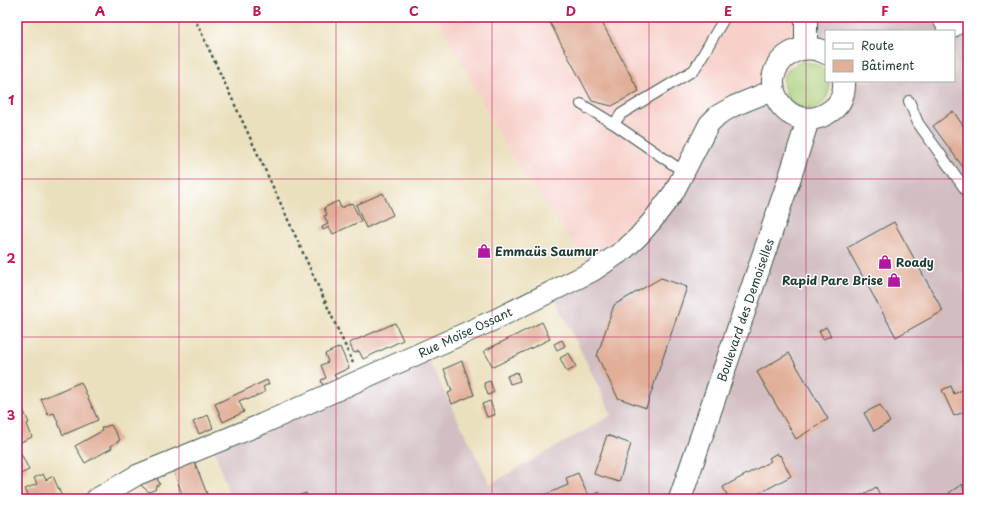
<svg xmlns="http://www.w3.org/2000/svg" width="985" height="516" viewBox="0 0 985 516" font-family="'Playpen Sans',sans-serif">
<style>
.built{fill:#f7d0ca}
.industrial{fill:#d2bec2}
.green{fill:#a7cd77;stroke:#638556}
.building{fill:#e1ae98}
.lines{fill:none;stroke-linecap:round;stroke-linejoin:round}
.lane-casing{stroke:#3e5549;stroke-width:12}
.street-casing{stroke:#3e5549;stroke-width:22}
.secondary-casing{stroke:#3e5549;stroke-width:24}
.path{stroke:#3e5549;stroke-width:2.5;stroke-dasharray:3 3;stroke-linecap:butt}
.lane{stroke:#fff;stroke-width:10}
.street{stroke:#fff;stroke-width:20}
.secondary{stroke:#fff;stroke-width:22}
.grid{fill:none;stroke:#c2185b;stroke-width:1;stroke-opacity:0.55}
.labels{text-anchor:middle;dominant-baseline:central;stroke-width:3;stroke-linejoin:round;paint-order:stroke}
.poi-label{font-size:12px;font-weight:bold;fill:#1f3d34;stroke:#fff;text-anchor:start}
.street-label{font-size:12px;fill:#1f3d34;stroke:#fff}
.neatline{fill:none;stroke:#c2185b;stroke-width:1.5}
.grid-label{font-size:13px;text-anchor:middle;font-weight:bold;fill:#c2185b}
</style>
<rect width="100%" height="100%" fill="#fff"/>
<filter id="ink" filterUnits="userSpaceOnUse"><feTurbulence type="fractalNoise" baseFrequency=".025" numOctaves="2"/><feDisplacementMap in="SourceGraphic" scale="8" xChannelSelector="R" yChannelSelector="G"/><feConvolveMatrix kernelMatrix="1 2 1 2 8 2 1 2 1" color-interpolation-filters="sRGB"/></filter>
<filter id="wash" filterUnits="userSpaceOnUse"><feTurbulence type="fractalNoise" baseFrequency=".012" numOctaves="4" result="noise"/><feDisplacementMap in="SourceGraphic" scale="16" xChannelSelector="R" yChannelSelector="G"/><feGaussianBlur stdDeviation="0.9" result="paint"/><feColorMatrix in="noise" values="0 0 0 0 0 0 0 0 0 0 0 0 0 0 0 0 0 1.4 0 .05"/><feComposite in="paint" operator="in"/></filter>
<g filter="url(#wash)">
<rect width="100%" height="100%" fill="#ebe0bd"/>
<path class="built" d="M439,17H806V48L674,192L593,271L509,153L445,31Z"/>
<path class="industrial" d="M806,17H968V499H230L213,444L424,351L490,484L612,415L552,291L624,250L709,124L773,90L823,117L844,81H954V31H826V53L824,52Z"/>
<path class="green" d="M801,62C812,62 818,64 826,72V81H829C831,94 822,111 807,109C801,109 794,104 789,102C782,82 778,73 801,62Z"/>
<g id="blocks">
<path class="building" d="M553,17H599L639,91L612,106L592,101L548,19Z
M953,111L968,133V174L933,126Z
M383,193L393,215L366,228L356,205Z
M338,201L341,208L352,203L361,221L333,234L329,227L323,230L322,227L328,224L324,216L327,215L324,208Z
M894,222L943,311L896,337L847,248Z
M661,278L687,287L646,408L618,398L597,356L614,305Z
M542,322L550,339L493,367L484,351Z
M395,323L403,340L363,359L359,351L354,353L349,343Z
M826,327L831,336L823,339L819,331Z
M562,340L565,346L557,350L554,344Z
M340,347L349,368L334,375L337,380L323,386L321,380L326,378L321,365L328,362L325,354Z
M569,353L576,367L567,372L560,358Z
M789,353L828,419L796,439L757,372Z
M462,361L474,395L452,404L448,393L452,391L444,369Z
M517,372L520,381L510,384L507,376Z
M267,380L269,384L263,387L265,392L247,400L246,398L239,401L244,412L223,422L215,404Z
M490,381L494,392L488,395L484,383Z
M81,382L98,420L63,435L54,413L48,415L41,399Z
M951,386L954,394L968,387V410L954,416L942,390Z
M17,396L29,423L27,424L32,437L17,444Z
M490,401L495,415L487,417L482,404Z
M880,405L890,422L874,431L864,413Z
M208,415L213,428L199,434L193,422Z
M111,425L120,440L111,446L112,448L85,463L75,446L102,431L101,428Z
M607,435L631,444L619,482L594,474Z
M17,445L29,470L18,475L17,473Z
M777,453L779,456L780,455L791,476L749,499H729L723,487L771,461L769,458Z
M193,458L209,499H184L172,467Z
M578,473L588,496L589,497L599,492L602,499H535L568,485L566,478Z
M43,474L46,480L53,476L63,499H30L25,489L37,484L34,478Z
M155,475L160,484L155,487L156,489L149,492L138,483Z
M962,484L965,493L968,492V499H950L949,493Z
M876,487L882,499H854L873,489Z
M306,493L308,499H290Z"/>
</g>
</g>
<g filter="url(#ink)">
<use href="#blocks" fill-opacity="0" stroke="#3e5549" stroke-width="1"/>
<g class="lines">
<defs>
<path id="lane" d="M936,17L944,31
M909,101L918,123L968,193
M581,104L614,124L621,114L694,70L725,17
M614,124L684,172"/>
<path id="street" d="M947,31L967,17
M96,499L137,475L262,424L494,320L593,271L624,250L638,237L652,221L674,192L709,124L718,115L734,106L773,90"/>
<path id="secondary" d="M806,48V17
M826,53C816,47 801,47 791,53C748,79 790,142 832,110C841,104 845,92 844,81
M680,499L790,177L808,120"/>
</defs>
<use href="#lane" class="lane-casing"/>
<use href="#street" class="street-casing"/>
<use href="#secondary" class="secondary-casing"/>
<path class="path" d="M194,17L280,202L353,363"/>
<use href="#lane" class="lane"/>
<use href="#street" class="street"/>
<use href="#secondary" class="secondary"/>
</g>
</g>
<path class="grid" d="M179,17V499M336,17V499M492,17V499M649,17V499M806,17V499M17,179H968M17,337H968"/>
<defs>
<symbol id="shop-bare" viewBox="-9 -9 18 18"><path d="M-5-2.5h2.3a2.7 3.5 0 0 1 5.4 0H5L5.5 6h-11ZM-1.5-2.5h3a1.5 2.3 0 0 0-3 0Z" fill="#b5179e" stroke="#fff" stroke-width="2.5" paint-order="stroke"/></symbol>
</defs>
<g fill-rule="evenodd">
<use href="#shop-bare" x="474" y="241" width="20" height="20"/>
<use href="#shop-bare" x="875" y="252" width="20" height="20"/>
<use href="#shop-bare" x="884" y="270" width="20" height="20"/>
</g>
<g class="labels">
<g class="poi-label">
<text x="495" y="251">Emmaüs Saumur</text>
<text x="896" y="262">Roady</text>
<text x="883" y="280" text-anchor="end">Rapid Pare Brise</text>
</g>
<g class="street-label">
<text transform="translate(745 310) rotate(-71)">Boulevard des Demoiselles</text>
<text transform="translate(465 332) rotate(-25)">Rue Moïse Ossant</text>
</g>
</g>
<rect width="985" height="516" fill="none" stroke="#fff" stroke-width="44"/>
<rect x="825" y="30" width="130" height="52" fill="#ffffff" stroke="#a5b1ae"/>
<rect x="833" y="43" width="20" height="6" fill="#ffffff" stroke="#a5b1ae"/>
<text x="861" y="50" font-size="12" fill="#1f3d34">Route</text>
<rect x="833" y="60" width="20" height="12" fill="#e1ae98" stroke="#a5b1ae"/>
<text x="861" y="70" font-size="12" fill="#1f3d34">Bâtiment</text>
<rect x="22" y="22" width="941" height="472" class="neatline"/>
<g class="grid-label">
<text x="100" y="16">A</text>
<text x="257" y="16">B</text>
<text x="414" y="16">C</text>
<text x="571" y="16">D</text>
<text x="728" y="16">E</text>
<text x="885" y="16">F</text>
<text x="11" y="105">1</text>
<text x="11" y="263">2</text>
<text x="11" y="420">3</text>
</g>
</svg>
